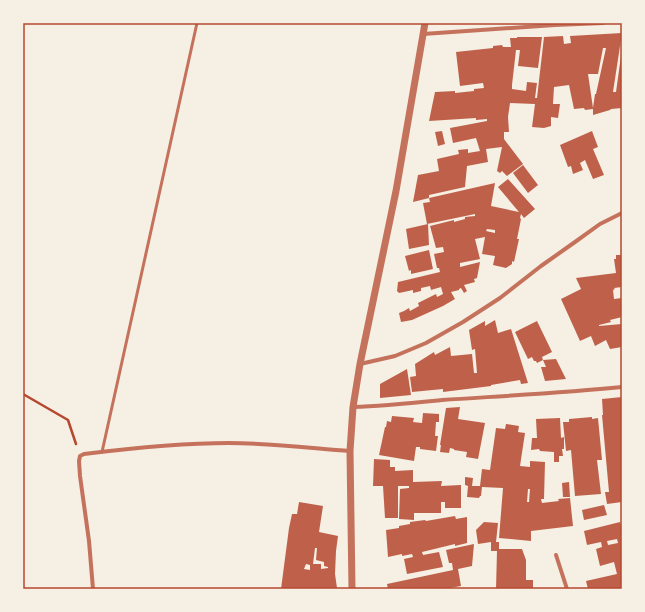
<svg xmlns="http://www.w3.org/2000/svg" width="645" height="612" viewBox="0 0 645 612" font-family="Rubik,sans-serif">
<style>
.building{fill:#bf614a;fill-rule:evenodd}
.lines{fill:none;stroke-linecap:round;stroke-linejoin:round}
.path{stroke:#b5482f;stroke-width:2.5}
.service{stroke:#c5725c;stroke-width:3}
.minor{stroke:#c5725c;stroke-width:4}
.tertiary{stroke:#c5725c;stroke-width:7}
.neatline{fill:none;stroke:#b5482f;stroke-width:1.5}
</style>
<rect width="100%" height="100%" fill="#f6efe4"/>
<path class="building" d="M622,33L613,92H616L621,56H622V108L611,109L610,110L593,115V109L585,110L584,108L574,109L569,85L554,87L553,104H560L558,118L551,117V126L544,128L532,127L535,104L510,103L508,117L509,132H504V139L523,164L507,176L502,171L500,173L497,171L502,147L486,149L488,162L467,166L465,187L429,195V198L413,202L418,175L439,171L437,159L459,154L458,150L468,149V153L480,151L476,138L453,143L450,128L487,121V119L476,120V118L429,121L435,92L455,91V93L474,91V89L484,88L483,83L460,86L456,52L493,48V46L502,45L503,47H511L510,38H517V37H542L538,68L518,66L520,50H516L512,85V89L526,91L527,82L537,83L535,98H537L544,37L563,36L564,44L571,43L570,36ZM603,48H606L596,94H595L593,108L588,74H598Z
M442,131L445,144L438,146L435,132Z
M592,131L598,147L593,149L604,175L593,179L585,160L580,163L583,170L573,174L571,166L568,167L560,145Z
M523,165L538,185L528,193L513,173Z
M508,179L535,209L524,218L521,214L520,218L521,219L517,239H519L514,262L512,261V264L506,268L493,265L495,256L482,254L485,237L475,239L480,259L460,263V267L480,262L477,278L474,279L475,282L464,285L467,291L464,293L461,288L459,289V290L451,292L455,299L443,306L412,320L401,322L399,313L404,311L409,308L410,311L419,306L418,303L436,294L437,297L443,294L441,287L431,290L430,286L421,288V291L413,293V290L399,293L397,291L398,282L440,272L439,268H437L434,254L444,252L443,247L436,248L430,226L454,220V222L465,219V217L475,216V214L427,224L423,203L430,202L429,198L495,183L491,206L519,212L498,187ZM487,229L495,230V233L486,231Z
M428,224L429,245L409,249L406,229Z
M429,250L433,269L411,274V270L409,271L405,256Z
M616,255H622V273H621L622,276V287L614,288L615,289L613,290L614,299L622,298V317L610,320L611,322L599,325V326L622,324V347L610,349L606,340L595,346L591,336L580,341L561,299L581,289L576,278L616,273L614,259H616Z
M495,320L498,333L511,329L528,383L521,384L520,380L491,385V386L443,392V389L412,392L410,377L416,376L415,364L434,352L435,355L450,347L451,356L472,354L474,373H477L475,349L472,350L469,330L485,321V326Z
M537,321L552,352L542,357L543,360L537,363L536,361H534L532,357L528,359L515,332Z
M556,359L566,379L545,381L541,367H546L543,360Z
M407,369L411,395L380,398V384Z
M622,397V502L607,504L605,492H609L602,415H603L602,399Z
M460,407L458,419L485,423L478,459L466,457L467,452L454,450V449L450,448L449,453L440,452L441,445H440L446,408Z
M423,413L439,414V422H436L435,436H438L436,451L420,449V447H416L414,461L379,455L385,427H386L387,421L391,422L392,416L414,418L413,422L422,423Z
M592,417V419L598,418L602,460H597L601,494L575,496L571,450L566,451L563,422H569V419Z
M560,418L561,438L564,437V449H562L563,456H559V462H554V452L540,451L539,449L531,450L532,438H537L536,419Z
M506,424L519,426L518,432L525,433L520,466L530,467V461L545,462L544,499H541L542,503L559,501L558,499L570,498L573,526L531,531V541L499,538L503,488L482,487L481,496H480L479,498L467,497L468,486L465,485V477L473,478L472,486H480L482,469L490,470L496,428L505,429ZM528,489H530L529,502H527Z
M374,459L390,460V467H395V471L413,470V482L442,481L441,486L461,485V508H445V502H441V513H414V520L399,519L400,489L409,488V486H398V518H385L383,486H373Z
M569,482L570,497H563L562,483Z
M299,502L323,506L319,532L338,536L336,551L335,574L337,588L336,589H281L289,528L292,514H297ZM315,548H317L316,560L324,562V566L328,567V568L321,569V564H313ZM306,564L310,565V570L304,569Z
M604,505L607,515L584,520L582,510Z
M455,516L456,519L467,517V543L455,546V544L422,552L423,555L439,552L443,567L407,574L404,559L413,557L412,554L402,556V554L388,557L386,530L399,528V526L410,524V522L425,520L426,521Z
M484,522L498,523L496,542H499V549H522L526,560V580H533V589H496L497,551H491V542L478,544L476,530Z
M620,522L622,529V589H588L586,581L617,574L614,562L600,566L596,549L602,547L601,542L587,545L584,531ZM617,539L618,543L608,545L607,541Z
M474,544L472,566L458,569L461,586L444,589H388L387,584L453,570L452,563H449L446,550Z"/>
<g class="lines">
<path class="path" d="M23,394L68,420L76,444"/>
<path class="service" d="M102,452L197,23"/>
<path class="minor" d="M423,34L555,25L603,23
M360,364L395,356L426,343L463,322L500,298L541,266L575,242L600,224L622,213
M353,407C383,406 412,403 442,400C502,396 562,393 622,387
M556,555L567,589
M93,589L89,541L80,476L79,461L80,456L84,454C132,448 181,443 229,443C269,443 310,448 350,451"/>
<path class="tertiary" d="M352,589L350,451L353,407L360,364L396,191L425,23"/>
</g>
<rect width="645" height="612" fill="none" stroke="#f6efe4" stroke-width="48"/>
<rect x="24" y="24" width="597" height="564" class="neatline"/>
</svg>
